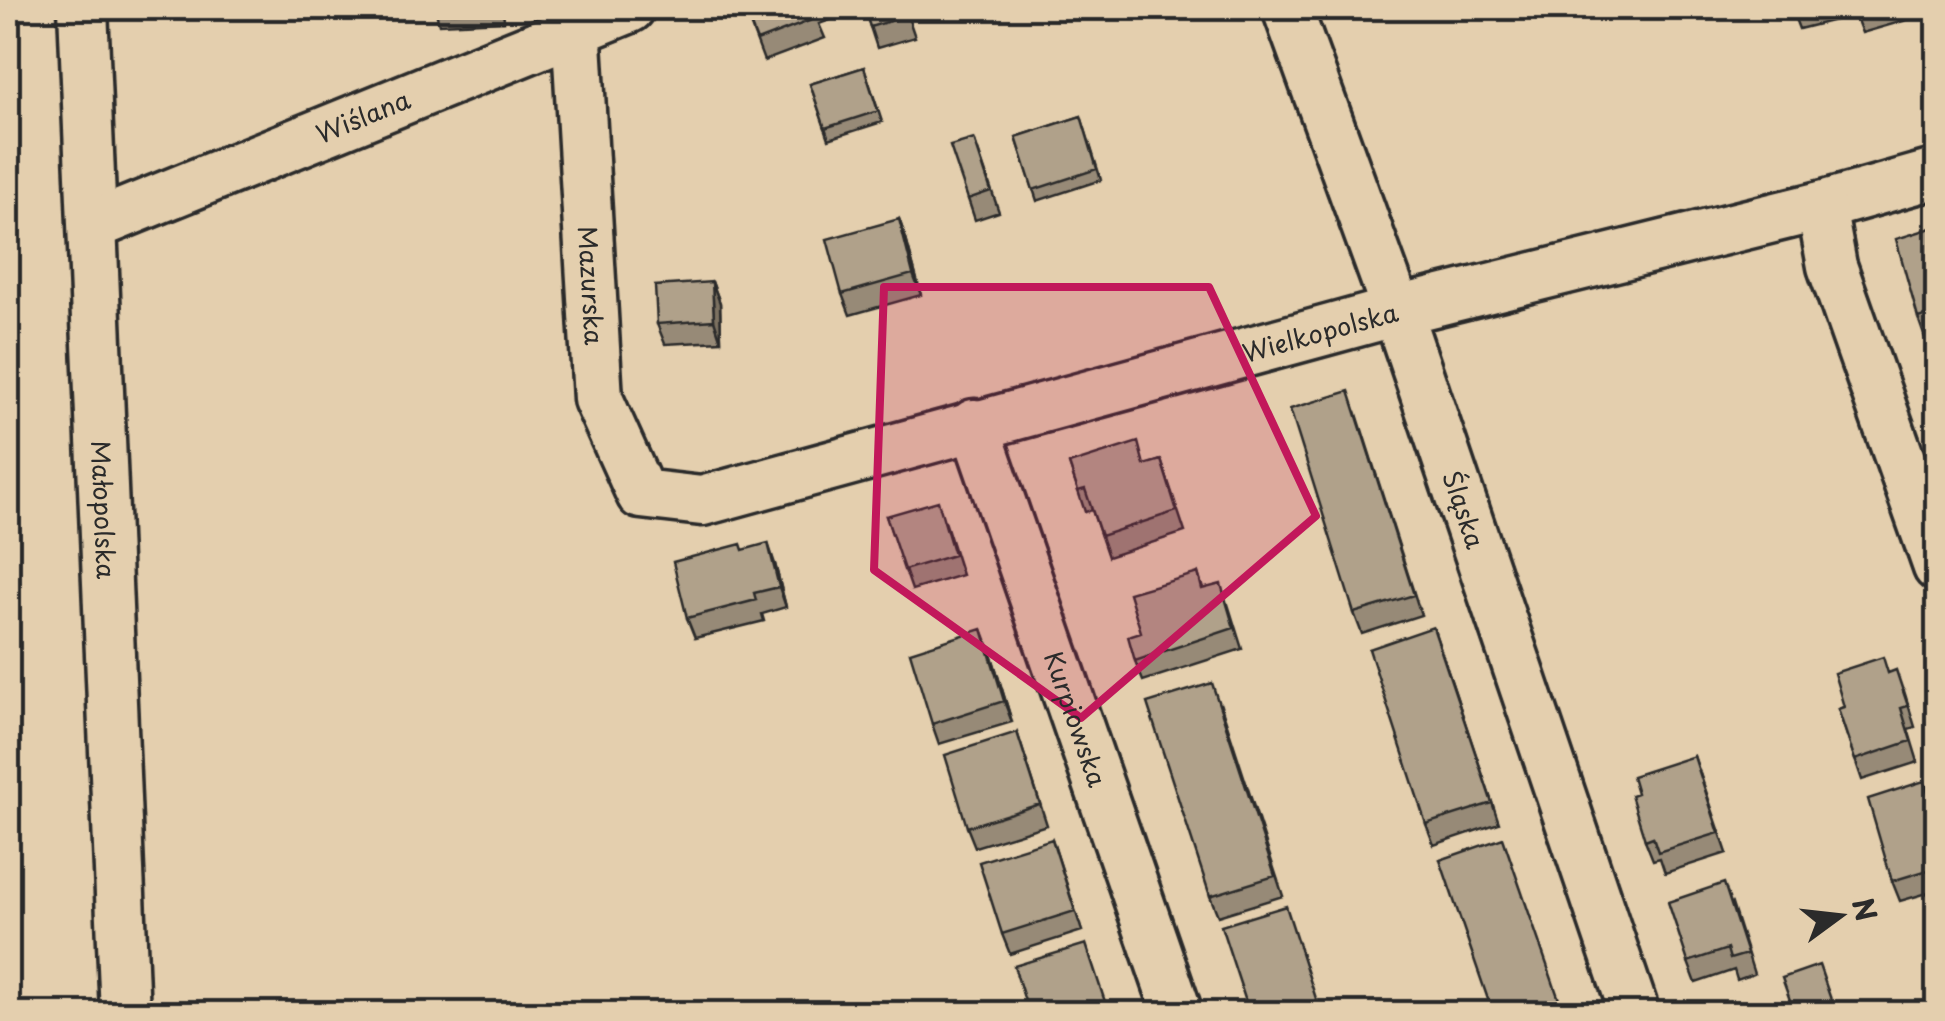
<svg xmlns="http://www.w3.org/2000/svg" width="1945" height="1021" viewBox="0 0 1945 1021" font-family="'Playpen Sans',sans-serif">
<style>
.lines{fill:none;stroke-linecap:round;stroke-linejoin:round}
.street-casing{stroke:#2b2b2b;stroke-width:55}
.street{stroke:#e4cfae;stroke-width:48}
.wall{fill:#978a77;stroke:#2b2b2b;stroke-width:2.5}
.shaded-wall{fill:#7b7161;stroke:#2b2b2b;stroke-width:2.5}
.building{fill:#b0a18a;stroke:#2b2b2b;stroke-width:2.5}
.marked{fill:#c2185b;fill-opacity:0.2;stroke:#c2185b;stroke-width:8;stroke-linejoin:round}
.labels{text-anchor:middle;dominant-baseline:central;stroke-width:8;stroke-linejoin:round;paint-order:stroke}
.street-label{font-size:25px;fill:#2b2b2b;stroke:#e4cfae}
</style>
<rect width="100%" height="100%" fill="#e4cfae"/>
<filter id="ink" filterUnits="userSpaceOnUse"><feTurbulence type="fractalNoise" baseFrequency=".01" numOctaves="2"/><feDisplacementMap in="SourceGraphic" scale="20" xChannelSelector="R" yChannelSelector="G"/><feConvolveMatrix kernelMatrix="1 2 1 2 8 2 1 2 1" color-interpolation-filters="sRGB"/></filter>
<g filter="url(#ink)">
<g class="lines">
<defs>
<g id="street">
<path id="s1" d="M83,8L125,1014"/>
<path id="s2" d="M575,8L598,399L641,494L702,501L1397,311L1821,206L1938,173"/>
<path id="s3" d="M1287,8L1397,311L1635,1014"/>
<path d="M1821,206L1832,266L1938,567"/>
<path id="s4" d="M94,225L630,8"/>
<path id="s5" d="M974,424L1178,1014"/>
</g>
</defs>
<use href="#street" class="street-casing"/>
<use href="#street" class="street"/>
</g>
<path class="wall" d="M435,8H503L504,21L439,24Z
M744,8H825L830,20L819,24L825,38L764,61Z
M864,8H930L931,9L908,17L915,37L877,48Z
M1791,8H1911L1914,18L1862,33L1855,15L1799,29Z
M864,67L882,122L829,139L810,84Z
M1081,116L1101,180L1037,201L1016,137Z
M974,139L999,212L975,220L968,199Z
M899,219L906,239L921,295L850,315L842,294Z
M1938,226V334L1925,338L1918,318Z
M712,282L720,303L721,341L665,344L657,324Z
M1356,411L1421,615L1362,634L1354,613Z
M1161,460L1185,532L1108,557L1092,510L1085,512L1069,464L1146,465Z
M886,516L945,521L962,575L912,590Z
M743,550L775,564L786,607L762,614L764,621L695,638L687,618Z
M1198,573L1203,589L1228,604L1242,649L1143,681L1135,661L1141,632Z
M1433,627L1499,823L1434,845L1426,824Z
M990,650L1012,722L939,744L932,724Z
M1888,673L1904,691L1915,727L1908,729L1918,762L1862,780L1838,709L1844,707Z
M1220,703L1283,896L1218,916L1210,896Z
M1017,732L1047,825L975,847L967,827Z
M1694,756L1727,853L1665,873L1660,858L1653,860L1645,840L1637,793Z
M1924,781L1930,798H1938V890L1900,901L1892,881Z
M1052,839L1082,931L1010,954L1002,934Z
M1732,904L1754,974L1737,980L1734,970L1696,983L1688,962Z"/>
<path class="shaded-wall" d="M899,219L906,239L921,295L913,274Z
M712,282L720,303L721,341L714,320Z
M768,543L775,564L786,607L779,587Z
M982,629L990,650L1012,722L1004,701Z"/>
<path class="building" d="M435,8H500V10L435,13Z
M744,8H813L817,18L757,41Z
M864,8H904L907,16L870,27Z
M864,67L878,111L825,128L810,84Z
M1081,116L1097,169L1033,190L1016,137Z
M974,139L991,191L968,199L950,146Z
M899,219L913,274L842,294L827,239Z
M1938,226V312L1918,318L1896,239Z
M712,282L714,320L657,324L655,286Z
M1349,391L1414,595L1354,613L1290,409Z
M1138,442L1144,465L1161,460L1177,511L1101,536L1085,489L1078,491L1069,464Z
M938,501L954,555L904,570L886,516Z
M768,543L779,587L754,593L756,600L687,618L673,562L741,544L743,550Z
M1198,573L1202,589L1221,584L1234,628L1135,661L1128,636L1141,632L1129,593Z
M1433,627L1492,803L1426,824L1369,649Z
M982,629L1004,701L932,724L910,652Z
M1883,657L1888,673L1896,670L1908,706L1901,708L1911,741L1855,760L1838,709L1844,707L1834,673Z
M1212,683L1275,876L1210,896L1147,703Z
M1017,732L1040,804L967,827L945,755Z
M1694,756L1719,833L1658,852L1653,837L1645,840L1631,795L1637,793L1632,776Z
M1924,781L1930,798L1937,796L1938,798V867L1892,881L1868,799Z
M1503,838L1564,1014H1493L1440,860Z
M1052,839L1075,911L1002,934L979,862Z
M1724,883L1747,954L1730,959L1727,949L1688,962L1668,902Z
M1286,906L1321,1014H1250L1221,926Z
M1086,944L1109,1014H1029L1014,966Z
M1819,965L1836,1014H1795L1782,978Z
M1878,1008L1880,1014H1862Z"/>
</g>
<path class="marked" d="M884,287H1209L1316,516L1081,718L874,570Z"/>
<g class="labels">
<g class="street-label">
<text stroke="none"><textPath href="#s4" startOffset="290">Wiślana</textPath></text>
<text stroke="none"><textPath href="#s2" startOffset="278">Mazurska</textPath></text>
<text stroke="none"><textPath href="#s2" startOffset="1198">Wielkopolska</textPath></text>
<text stroke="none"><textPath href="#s3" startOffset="532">Śląska</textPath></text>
<text stroke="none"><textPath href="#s1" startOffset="502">Małopolska</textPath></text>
<text stroke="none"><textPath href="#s5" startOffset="312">Kurpiowska</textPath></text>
</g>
</g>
<rect width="1945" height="1021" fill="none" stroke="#e4cfae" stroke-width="40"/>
<rect x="20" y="20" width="1905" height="981" fill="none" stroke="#2b2b2b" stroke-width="4" filter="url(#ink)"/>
<g transform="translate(1840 916) rotate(75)" stroke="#e4cfae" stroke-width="8" paint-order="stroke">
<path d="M0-8L18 38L0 25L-18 38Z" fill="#2b2b2b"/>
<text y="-15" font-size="28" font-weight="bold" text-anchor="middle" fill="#2b2b2b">N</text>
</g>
</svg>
